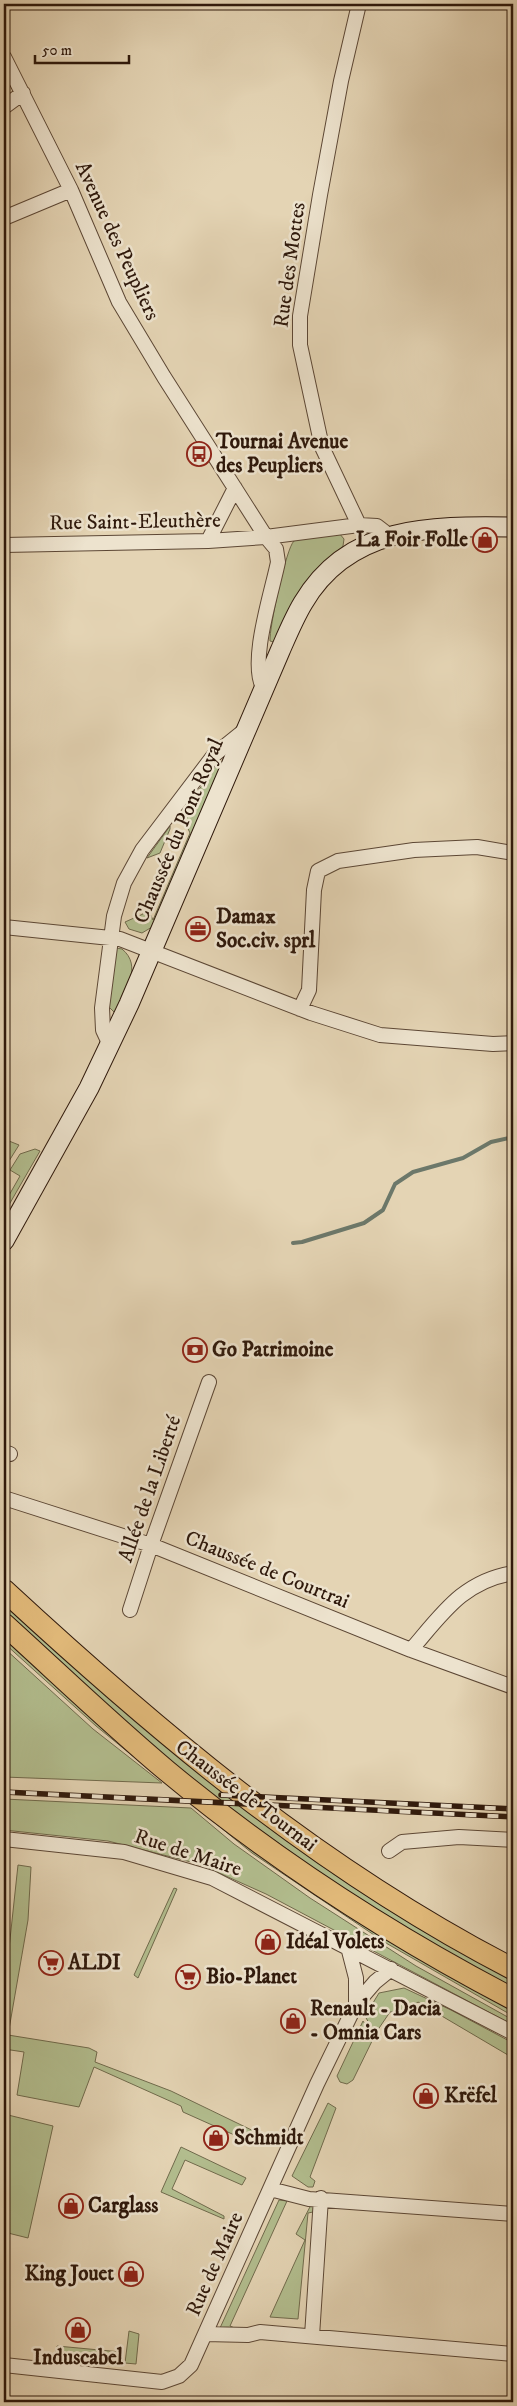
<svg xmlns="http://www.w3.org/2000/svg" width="517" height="2406" viewBox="0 0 517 2406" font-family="'IM FELL DW Pica',serif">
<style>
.green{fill:#b2bd8e;stroke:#706a4c}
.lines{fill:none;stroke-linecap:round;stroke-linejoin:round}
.stream{stroke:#6c786a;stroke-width:4}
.street-casing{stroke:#5c4735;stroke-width:16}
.secondary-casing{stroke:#2e180b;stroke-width:21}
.primary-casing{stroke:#2e180b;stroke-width:23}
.street{stroke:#ede3ce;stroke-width:14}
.secondary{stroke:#ede3ce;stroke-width:19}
.primary{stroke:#e2ba7a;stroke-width:21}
.rail-casing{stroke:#2e180b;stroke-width:5.5}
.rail{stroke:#ede3ce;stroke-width:4;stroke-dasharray:11;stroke-linecap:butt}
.labels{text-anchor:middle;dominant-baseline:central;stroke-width:5;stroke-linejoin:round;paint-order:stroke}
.street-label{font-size:21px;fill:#2e180b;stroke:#ede3ce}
.poi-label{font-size:21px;font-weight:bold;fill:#2e180b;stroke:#ede3ce;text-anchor:start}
</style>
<rect width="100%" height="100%" fill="#e4d4b4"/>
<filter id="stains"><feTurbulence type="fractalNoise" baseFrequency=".004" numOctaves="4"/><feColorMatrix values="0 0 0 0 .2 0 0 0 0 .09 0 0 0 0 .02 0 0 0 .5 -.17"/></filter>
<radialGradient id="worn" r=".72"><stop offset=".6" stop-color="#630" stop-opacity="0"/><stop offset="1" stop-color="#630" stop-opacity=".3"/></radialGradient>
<path class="green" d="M339,533L344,539L343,546L320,567L274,642L270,641C269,629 286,548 294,541C301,535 330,534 339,533Z
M219,762L222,763L152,927L142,933L129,929L125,922L143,914L147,907L153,920L190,833L185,822L198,791Z
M170,826V829L160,853L147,858Z
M116,948L122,949C143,966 125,991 116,1011L114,1012L108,1006Z
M4,1139L19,1145L4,1169Z
M35,1149L40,1151L6,1210H4V1196L8,1197L20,1176L10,1170L20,1154Z
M4,1601L101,1689L513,1978V1990L372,1910L200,1787L4,1614Z
M4,1636L62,1689L476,1990L513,2010V2016L386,1943L252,1853L96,1726L4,1643Z
M4,1648L93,1729L162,1783L4,1777Z
M4,1799L191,1808L234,1844L310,1898L416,1966L513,2020V2025L266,1894L199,1864L108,1841L4,1830Z
M18,1865L31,1867L28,1920L8,2035L89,2048L97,2052L95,2062L171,2091L266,2137L259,2146L183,2112L181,2106L94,2067L79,2107L17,2095L24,2052L4,2049V1995Z
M174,1888L177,1889L138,1978L134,1975Z
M404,1988L451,2010L513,2043V2058L418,2002L407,2011L390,2012L375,2034L365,2016L379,1993Z
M363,2021L374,2037L353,2080L347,2084L340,2082L337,2076Z
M328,2103L336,2108L310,2177L315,2181L313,2187H308L292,2176Z
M4,2114L53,2126L28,2238L4,2232Z
M181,2147L246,2178L242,2185L185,2160L172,2189L224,2216V2219L161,2192Z
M279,2200L287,2201L230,2326L237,2329L220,2328Z
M313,2201L318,2211L308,2213L298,2319L270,2317L305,2240L296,2234Z
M129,2331L139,2334L136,2364L125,2363Z
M57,2346L121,2352L120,2363L54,2357Z"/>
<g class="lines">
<path class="stream" d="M293,1243L302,1242L364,1223L383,1210L395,1184L413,1172L463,1158L491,1142L513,1137"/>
<defs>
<path id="street" d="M4,57L71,190L119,302L164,377L266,537L276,549L278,562C272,592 248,664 264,689
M4,107L23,93
M4,218L71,190
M359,525L322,447L300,345V316L320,195L341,81L359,4
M208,541L235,488
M4,545L208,541L266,537L359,525L377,526L390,536
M4,927L120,939L311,1013L380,1035L493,1044L513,1043
M300,1009L309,990L314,890L318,871L338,861L414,850L477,847L513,853
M110,1045L103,1030L102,1008L114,916L124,883L142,850L214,755L245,730
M4,1452L10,1454
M4,1498L151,1545L411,1650L513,1687
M130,1610L151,1545L209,1382
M411,1650C442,1614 463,1581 513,1573
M4,1839L124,1852L212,1878L513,2033
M389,1851L402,1842L459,1837L513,1840
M348,1947L356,1978V2004
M270,2189L309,2199L513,2214
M205,2334L248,2335L260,2332L513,2354
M312,2336L321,2198
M4,2365L162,2382L179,2376L191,2365L317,2084L356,2004L375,1982L391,1969"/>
<path id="secondary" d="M4,1241L89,1088L129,1004L280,651C287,635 294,618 303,603C349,524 433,526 513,527"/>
<path id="primary" d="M4,1590C162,1736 321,1870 513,1969
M4,1624C58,1673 111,1724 167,1771C273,1859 390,1935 513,1999"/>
</defs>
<use href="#street" class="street-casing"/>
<use href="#secondary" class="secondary-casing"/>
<use href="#primary" class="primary-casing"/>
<use href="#street" class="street"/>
<use href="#secondary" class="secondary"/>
<use href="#primary" class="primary"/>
<defs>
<path id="rail" d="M4,1792L513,1817
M221,1795L513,1809"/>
</defs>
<use href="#rail" class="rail-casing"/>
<use href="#rail" class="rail"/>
</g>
<defs>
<symbol id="bus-ring" viewBox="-11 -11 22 22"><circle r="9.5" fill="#ede3ce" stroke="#8f2418" stroke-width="1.5"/><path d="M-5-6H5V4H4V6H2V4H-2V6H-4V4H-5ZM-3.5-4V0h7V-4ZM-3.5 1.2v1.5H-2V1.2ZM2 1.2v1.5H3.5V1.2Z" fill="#8f2418"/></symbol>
<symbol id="shop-ring" viewBox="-11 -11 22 22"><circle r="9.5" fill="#ede3ce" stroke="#8f2418" stroke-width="1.5"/><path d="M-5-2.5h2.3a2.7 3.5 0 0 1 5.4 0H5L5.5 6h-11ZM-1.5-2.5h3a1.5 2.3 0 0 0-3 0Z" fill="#8f2418"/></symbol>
<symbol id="office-ring" viewBox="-11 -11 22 22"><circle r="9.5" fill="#ede3ce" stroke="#8f2418" stroke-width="1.5"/><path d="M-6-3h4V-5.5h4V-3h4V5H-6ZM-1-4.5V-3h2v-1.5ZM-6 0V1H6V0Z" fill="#8f2418"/></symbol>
<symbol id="bank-ring" viewBox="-11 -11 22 22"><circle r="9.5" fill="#ede3ce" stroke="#8f2418" stroke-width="1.5"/><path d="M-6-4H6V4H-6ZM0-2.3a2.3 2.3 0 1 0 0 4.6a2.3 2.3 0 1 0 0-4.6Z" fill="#8f2418"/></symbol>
<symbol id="supermarket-ring" viewBox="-11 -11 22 22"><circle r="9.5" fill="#ede3ce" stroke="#8f2418" stroke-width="1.5"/><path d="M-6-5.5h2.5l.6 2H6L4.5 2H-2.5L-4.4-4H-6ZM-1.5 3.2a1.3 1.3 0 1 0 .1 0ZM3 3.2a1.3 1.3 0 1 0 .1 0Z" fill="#8f2418"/></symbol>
</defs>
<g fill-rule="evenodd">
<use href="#bus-ring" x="185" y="440" width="28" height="28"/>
<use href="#shop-ring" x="471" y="526" width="28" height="28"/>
<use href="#office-ring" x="184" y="915" width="28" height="28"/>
<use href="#bank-ring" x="181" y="1336" width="28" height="28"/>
<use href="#shop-ring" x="254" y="1928" width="28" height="28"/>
<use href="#supermarket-ring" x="37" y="1949" width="28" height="28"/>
<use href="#supermarket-ring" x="174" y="1963" width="28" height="28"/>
<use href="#shop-ring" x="279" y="2007" width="28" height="28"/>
<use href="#shop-ring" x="412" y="2082" width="28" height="28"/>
<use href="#shop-ring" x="202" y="2124" width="28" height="28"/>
<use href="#shop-ring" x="57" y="2192" width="28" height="28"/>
<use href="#shop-ring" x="117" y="2260" width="28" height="28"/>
<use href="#shop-ring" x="64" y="2316" width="28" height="28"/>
</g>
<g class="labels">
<g class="street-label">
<text transform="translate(117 241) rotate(65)">Avenue des Peupliers</text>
<text transform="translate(290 265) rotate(-82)">Rue des Mottes</text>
<text transform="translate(135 522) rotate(-1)">Rue Saint-Eleuthère</text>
<text transform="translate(179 831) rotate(-67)">Chaussée du Pont Royal</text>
<text transform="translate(150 1489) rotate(-71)">Allée de la Liberté</text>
<text transform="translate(267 1570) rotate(22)">Chaussée de Courtrai</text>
<text transform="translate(246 1796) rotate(37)">Chaussée de Tournai</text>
<text transform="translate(188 1853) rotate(18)">Rue de Maire</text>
<text transform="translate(215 2264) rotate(-66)">Rue de Maire</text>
</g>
<g class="poi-label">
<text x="216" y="442">Tournai Avenue<tspan x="216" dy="24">des Peupliers</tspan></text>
<text x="468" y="540" text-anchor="end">La Foir Folle</text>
<text x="216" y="917">Damax<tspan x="216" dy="24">Soc.civ. sprl</tspan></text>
<text x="212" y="1350">Go Patrimoine</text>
<text x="286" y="1942">Idéal Volets</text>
<text x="68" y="1963">ALDI</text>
<text x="206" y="1977">Bio-Planet</text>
<text x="310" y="2009">Renault - Dacia<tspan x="310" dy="24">- Omnia Cars</tspan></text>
<text x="444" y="2096">Krëfel</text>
<text x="234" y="2138">Schmidt</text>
<text x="88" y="2206">Carglass</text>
<text x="114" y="2274" text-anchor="end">King Jouet</text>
<text x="78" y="2358" text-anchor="middle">Induscabel</text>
</g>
</g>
<rect width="517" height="2406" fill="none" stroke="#e4d4b4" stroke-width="20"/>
<rect x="5" y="5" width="507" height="2396" fill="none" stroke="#2e180b" stroke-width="2.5"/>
<rect x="10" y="10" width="497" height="2386" fill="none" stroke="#2e180b"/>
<path d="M35 55v8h94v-8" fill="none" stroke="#2e180b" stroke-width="2.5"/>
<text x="42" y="55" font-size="15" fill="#2e180b" stroke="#ede3ce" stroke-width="4" paint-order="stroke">50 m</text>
<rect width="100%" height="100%" filter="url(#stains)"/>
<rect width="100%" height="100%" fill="url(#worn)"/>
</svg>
